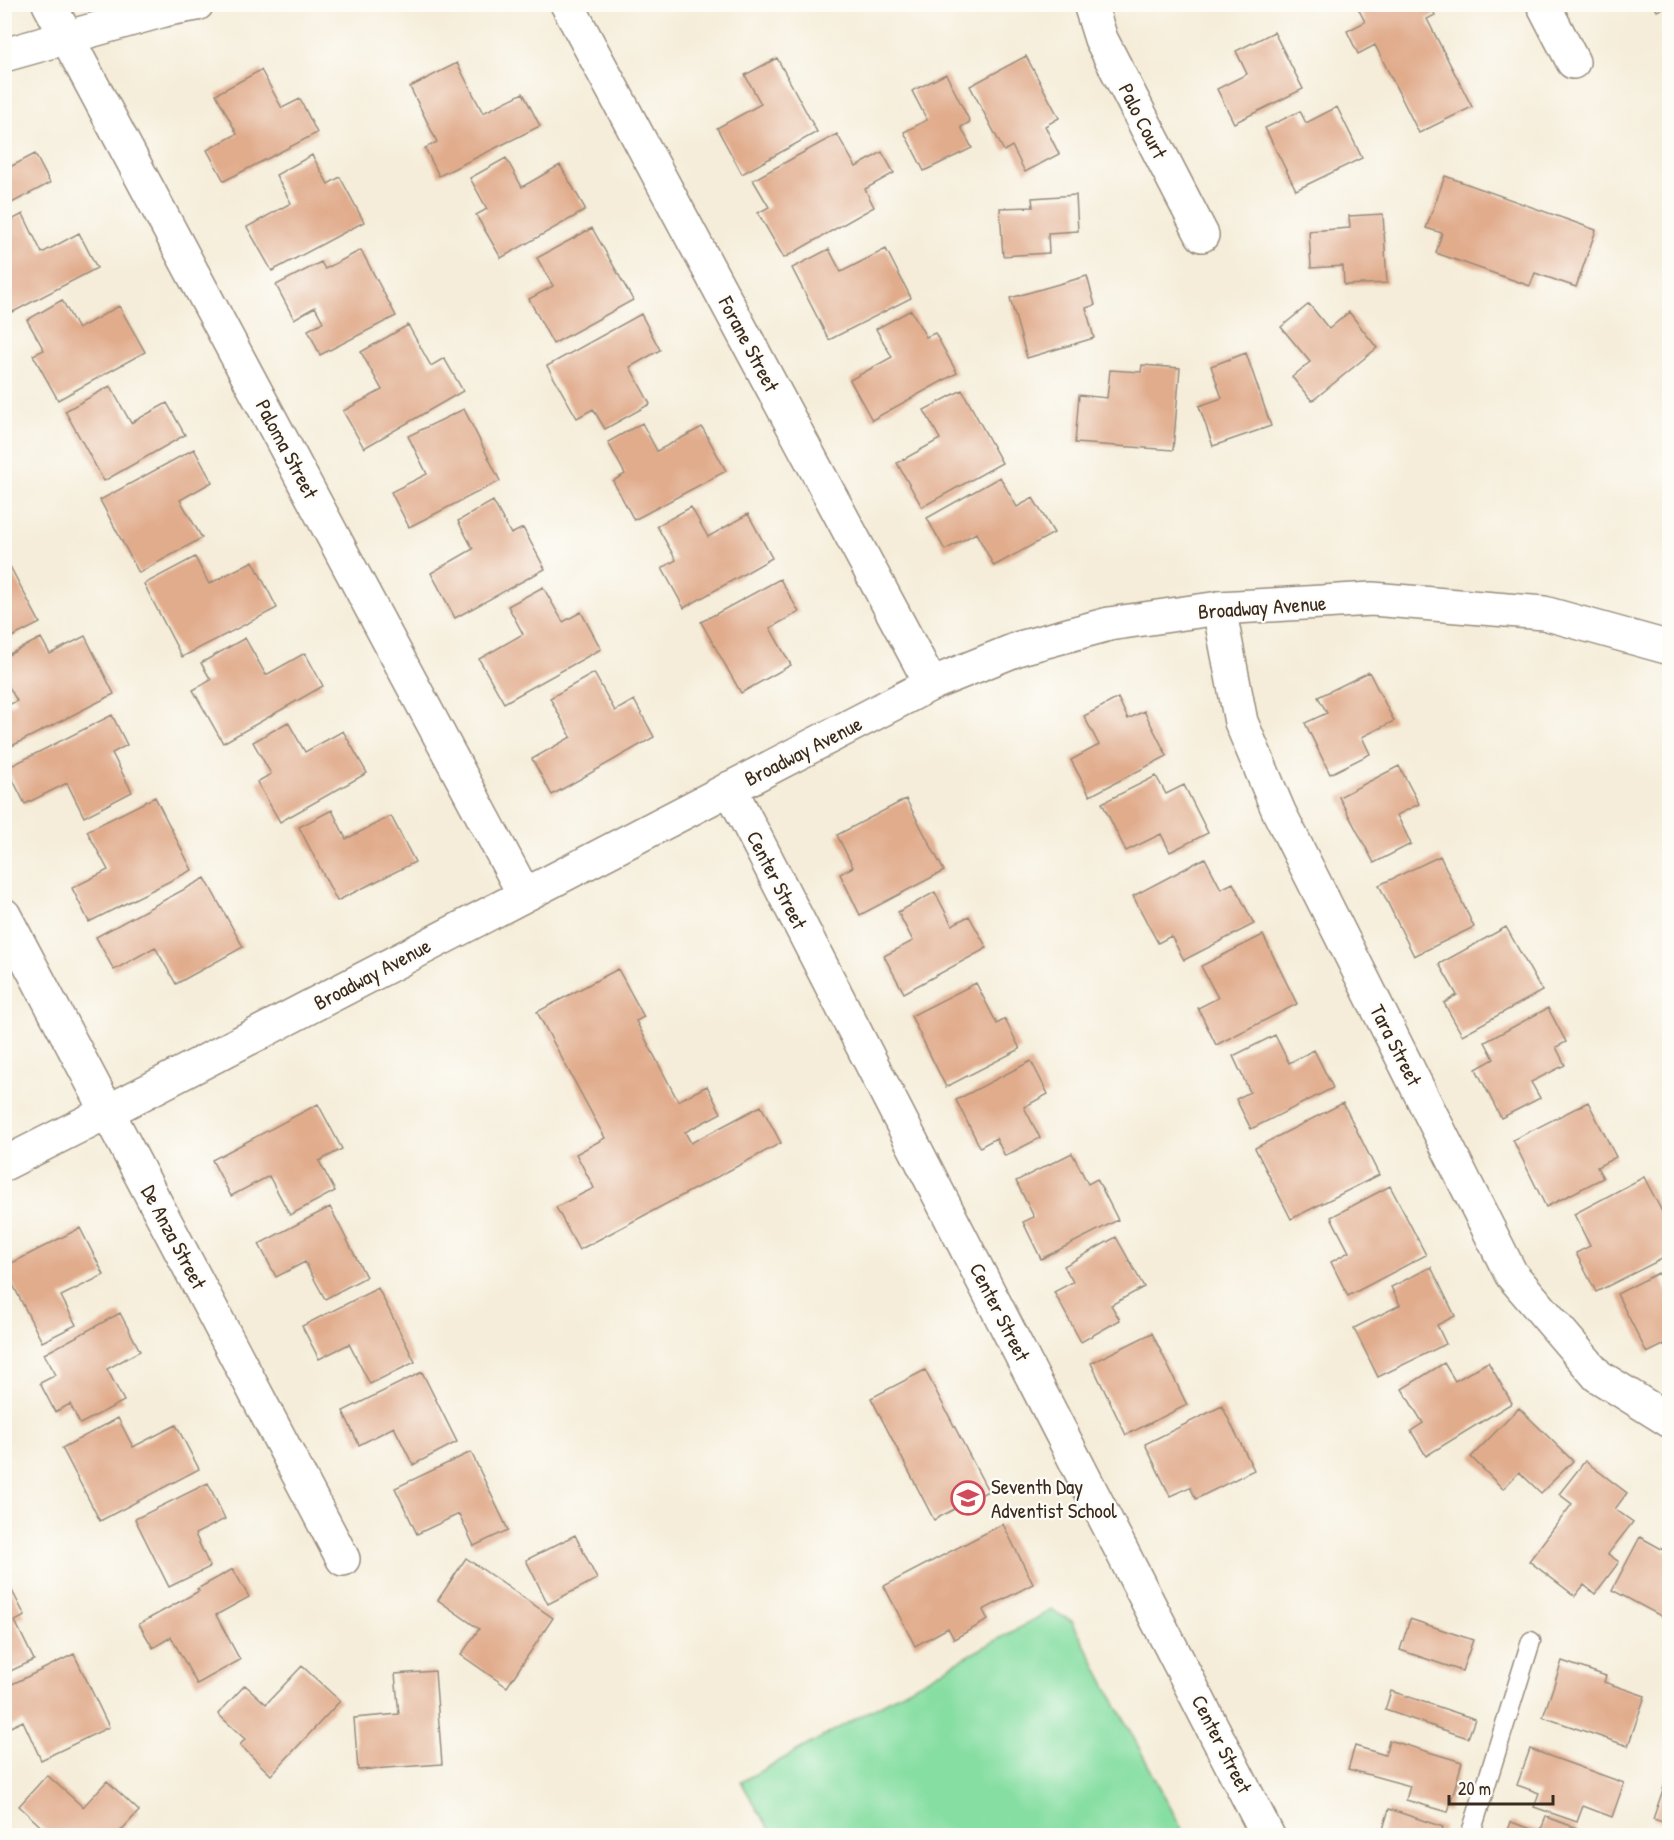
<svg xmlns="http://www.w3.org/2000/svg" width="1674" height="1840" viewBox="0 0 1674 1840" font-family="'Patrick Hand',sans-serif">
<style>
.green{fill:#86dea2;stroke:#608460;stroke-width:1.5}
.building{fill:#e1ac8c}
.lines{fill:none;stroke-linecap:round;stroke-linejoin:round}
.service-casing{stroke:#988c7c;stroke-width:21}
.minor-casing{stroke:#988c7c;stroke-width:36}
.tertiary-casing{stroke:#988c7c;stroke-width:36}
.service{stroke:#fff;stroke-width:18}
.minor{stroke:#fff;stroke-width:33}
.tertiary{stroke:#fff;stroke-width:33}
.labels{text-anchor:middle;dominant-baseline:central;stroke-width:4.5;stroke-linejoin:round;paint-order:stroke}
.street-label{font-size:21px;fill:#3b2a1e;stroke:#fdfcf7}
.poi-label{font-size:21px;fill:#3b2a1e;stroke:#fdfcf7;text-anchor:start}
</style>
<rect width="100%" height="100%" fill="#fdfcf7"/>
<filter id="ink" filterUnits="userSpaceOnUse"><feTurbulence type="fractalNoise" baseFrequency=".0167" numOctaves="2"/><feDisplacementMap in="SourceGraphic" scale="12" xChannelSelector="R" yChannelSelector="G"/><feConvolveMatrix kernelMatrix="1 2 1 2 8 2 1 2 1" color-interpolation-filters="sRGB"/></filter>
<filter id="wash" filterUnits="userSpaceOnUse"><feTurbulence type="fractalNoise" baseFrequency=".008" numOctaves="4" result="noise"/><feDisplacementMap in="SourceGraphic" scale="24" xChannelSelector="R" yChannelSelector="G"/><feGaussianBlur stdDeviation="1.35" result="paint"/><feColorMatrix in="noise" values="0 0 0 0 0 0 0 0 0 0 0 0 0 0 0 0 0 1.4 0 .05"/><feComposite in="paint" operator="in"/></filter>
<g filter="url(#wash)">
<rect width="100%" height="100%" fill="#f5edd9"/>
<path class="green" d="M1051,1610L1072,1621L1185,1835H773L741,1782Z"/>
<g id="blocks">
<path class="building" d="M1356,4H1430L1435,15L1427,19L1472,107L1419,133L1375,45L1358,54L1347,31L1365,22Z
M1654,5H1670L1657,11Z
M1274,32L1303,89L1234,123L1217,89L1247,74L1236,51Z
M1026,56L1059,118L1045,126L1059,154L1025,172L1012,146L1004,151L970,86Z
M777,58L817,132L742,174L717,128L761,104L745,75Z
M457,63L483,113L523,93L540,126L439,176L425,148L437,142L410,87Z
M261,70L282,108L300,99L317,133L224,181L207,150L237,134L216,94Z
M946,74L970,122L961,127L972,148L924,171L904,132L927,120L912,91Z
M1337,107L1362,158L1296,190L1265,128L1300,111L1306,123Z
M837,134L856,167L882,152L894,173L865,189L874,207L784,258L758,213L769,207L753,180Z
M35,154L50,183L4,207V170Z
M312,155L328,184L340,177L364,222L272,271L247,227L291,203L276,175Z
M506,158L522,187L560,165L586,210L501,258L476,215L487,209L470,178Z
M1445,176L1596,230L1576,287L1535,273L1530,286L1436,253L1442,233L1426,228Z
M1076,195L1078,231L1048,233L1049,253L1003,256L1000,208L1033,207L1032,198Z
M23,214L42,253L79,233L97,268L13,312L4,296V224Z
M1383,214L1387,283L1344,285L1343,266L1311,268L1309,231L1350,228L1349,216Z
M592,228L633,300L553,344L529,299L553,286L537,258Z
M829,249L841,272L886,249L911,298L829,340L792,268Z
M361,250L396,316L320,355L308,330L323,322L315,307L294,319L276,285L321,262L325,269Z
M1087,276L1095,305L1086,308L1094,338L1027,358L1010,298Z
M62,300L78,329L119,306L145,352L58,400L33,355L44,350L27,320Z
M1309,304L1329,329L1349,312L1377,348L1312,401L1292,377L1310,362L1281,327Z
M911,310L926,337L935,333L957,373L872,420L850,380L892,357L876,329Z
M641,314L660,350L630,367L650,404L605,429L593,409L577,418L547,366Z
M408,325L431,366L444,358L463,391L364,448L343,411L382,390L361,352Z
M1246,353L1271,426L1213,446L1199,406L1222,398L1211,366Z
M1142,365L1180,368L1173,450L1075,443L1079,395L1107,398L1110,370L1141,372Z
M110,386L131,423L167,403L185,435L104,481L65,411Z
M962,390L1002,463L922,507L897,463L940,439L924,410Z
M464,409L500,481L409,527L391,492L427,474L408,436Z
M642,423L657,451L702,427L726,471L634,520L613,481L625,474L608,442Z
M194,449L212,482L180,500L202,538L139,573L100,500Z
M1000,477L1017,507L1033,498L1054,533L994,566L976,533L945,550L927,518Z
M493,501L511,534L523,528L545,569L455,618L431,573L473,549L458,521Z
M691,507L708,537L748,514L772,558L684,608L662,568L676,560L657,526Z
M4,555L40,623L4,641Z
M195,557L209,584L253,561L277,608L182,657L144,584Z
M780,579L799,612L770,628L791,665L741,693L701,622Z
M543,587L563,622L581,612L601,649L504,703L479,659L523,634L508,606Z
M85,636L114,694L4,750V707L17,701L4,678V657L41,638L50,654Z
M245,638L266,675L305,653L323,686L223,743L193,690L211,680L201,663Z
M1369,672L1394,721L1362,737L1370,754L1330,774L1305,723L1327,713L1318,697Z
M594,673L615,711L634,700L654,737L552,795L532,759L571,737L550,698Z
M1118,698L1128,719L1144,711L1167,756L1090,796L1071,760L1099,745L1084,716Z
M112,715L127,745L112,753L132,792L84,817L67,783L25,804L7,768Z
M288,722L305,752L343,731L367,773L280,822L257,782L271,774L253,742Z
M1399,766L1419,804L1397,815L1411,844L1374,863L1339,797Z
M1156,776L1166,794L1184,785L1208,833L1170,852L1161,834L1126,851L1102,803Z
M155,797L192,870L89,922L72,888L108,870L87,831Z
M906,799L944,871L860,915L840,874L853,867L837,835Z
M332,810L346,839L391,816L415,862L337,901L299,827Z
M1440,856L1474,927L1414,956L1379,885Z
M1205,858L1221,889L1233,883L1254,924L1184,960L1171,936L1158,943L1133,896Z
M205,878L243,947L176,984L155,947L114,970L96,937Z
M935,892L952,925L969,916L987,948L904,993L884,956L913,941L898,912Z
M1506,927L1542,991L1462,1035L1444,1003L1457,995L1439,964Z
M1263,935L1297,1004L1216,1045L1198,1008L1218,998L1201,966Z
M618,969L644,1017L636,1021L678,1101L707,1086L721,1113L685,1132L691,1143L761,1106L781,1143L579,1250L556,1207L594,1188L576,1154L605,1138L537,1012Z
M976,983L997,1024L1005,1019L1020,1049L946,1087L911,1016Z
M1548,1008L1566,1042L1556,1047L1565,1065L1531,1082L1540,1098L1501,1118L1476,1069L1494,1059L1485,1042Z
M1275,1035L1289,1063L1314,1050L1333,1088L1251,1129L1236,1099L1250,1092L1233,1056Z
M1031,1061L1048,1094L1024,1107L1040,1138L1005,1156L996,1138L980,1147L956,1100Z
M1588,1102L1616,1157L1597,1167L1603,1178L1546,1207L1513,1140Z
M1343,1103L1379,1175L1291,1219L1255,1148Z
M318,1104L342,1149L319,1161L335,1191L290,1215L269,1176L231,1196L212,1160Z
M1072,1153L1088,1184L1097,1179L1118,1220L1041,1259L1023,1222L1034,1217L1016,1181Z
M1644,1177L1670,1227V1255L1596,1292L1576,1253L1590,1246L1574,1214Z
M1390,1186L1426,1255L1348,1296L1331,1262L1349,1252L1331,1217Z
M330,1207L366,1277L325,1299L305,1262L276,1277L259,1244Z
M80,1228L104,1275L61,1296L76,1325L42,1342L4,1267Z
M1116,1237L1144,1287L1111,1305L1120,1320L1081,1342L1054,1292L1073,1282L1064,1266Z
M1431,1267L1455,1316L1437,1325L1446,1344L1378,1377L1354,1328L1400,1305L1391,1287Z
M1658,1273L1668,1294L1670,1293V1353L1665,1344L1647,1353L1617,1294Z
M378,1288L415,1362L370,1384L349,1344L319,1359L302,1326Z
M120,1313L140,1351L107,1369L124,1401L80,1424L70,1404L55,1412L40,1383L56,1375L44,1354Z
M1152,1333L1187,1405L1126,1435L1091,1363Z
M1488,1362L1512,1403L1426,1456L1411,1431L1423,1423L1402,1389L1444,1363L1455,1381Z
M925,1370L988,1491L934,1520L871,1398Z
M422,1372L457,1442L413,1465L394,1427L359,1445L343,1411Z
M1222,1406L1254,1470L1196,1499L1190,1487L1170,1496L1145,1444Z
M1519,1408L1573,1461L1541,1493L1519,1472L1503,1489L1471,1457Z
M118,1418L133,1447L176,1425L199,1469L100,1521L62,1448Z
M471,1452L508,1530L474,1546L459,1514L417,1534L395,1488Z
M1585,1461L1627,1493L1615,1509L1633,1522L1608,1554L1619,1562L1595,1594L1584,1585L1575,1596L1529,1561L1572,1504L1559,1494Z
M208,1483L225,1519L195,1534L210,1567L169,1587L135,1519Z
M1003,1524L1033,1584L983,1610L988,1620L954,1639L948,1628L915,1646L884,1586Z
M575,1535L597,1579L548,1604L526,1560Z
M1640,1537L1667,1552L1670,1548V1621L1612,1590Z
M466,1558L553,1618L507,1687L461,1655L479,1629L438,1600Z
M233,1569L249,1597L216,1615L240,1660L197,1684L171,1637L153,1648L139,1624L199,1591L197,1589Z
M8,1583L25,1616L15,1621L34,1660L4,1674V1585Z
M1410,1619L1473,1640L1462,1671L1400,1650Z
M74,1654L109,1727L41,1760L23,1721L4,1730V1688Z
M1562,1661L1606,1676L1604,1682L1645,1696L1628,1746L1543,1717Z
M302,1666L340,1701L271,1775L240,1745L245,1739L218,1714L245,1685L266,1704Z
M435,1671L442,1764L358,1770L354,1718L399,1714L395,1674Z
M1391,1691L1475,1719L1468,1738L1385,1710Z
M1389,1740L1462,1762L1448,1812L1406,1800L1410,1786L1348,1769L1355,1746L1385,1755Z
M1530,1749L1624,1783L1612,1817L1583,1806L1577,1822L1534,1807L1539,1793L1517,1785Z
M47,1775L83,1807L107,1781L139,1811L116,1836H51L19,1806Z
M1668,1775L1670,1776V1824L1653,1819Z
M1389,1809L1443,1827L1441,1836H1381Z
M1546,1817L1577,1828L1574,1836H1506L1511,1822L1540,1832Z"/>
</g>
</g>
<g filter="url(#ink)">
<use href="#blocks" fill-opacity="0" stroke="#988c7c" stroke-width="1.5"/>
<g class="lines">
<defs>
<path id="service" d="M1470,1836L1531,1641"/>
<path id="minor" d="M49,4L524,894
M567,4L931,684
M1090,4L1101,39L1202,235
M1543,4L1573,62
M4,55L168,9L197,4
M1219,608L1241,722L1279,812L1511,1274L1598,1376L1670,1421
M730,788L1268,1836
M4,915L343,1559"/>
<path id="tertiary" d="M4,1164L109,1111L931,684L1020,648L1109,624L1219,608L1372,599L1544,613L1670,648"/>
</defs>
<use href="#service" class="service-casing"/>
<use href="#minor" class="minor-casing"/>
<use href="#tertiary" class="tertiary-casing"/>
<use href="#service" class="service"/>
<use href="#minor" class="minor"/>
<use href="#tertiary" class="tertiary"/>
</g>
</g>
<defs>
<symbol id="school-ring" viewBox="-11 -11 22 22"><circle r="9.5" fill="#fdfcf7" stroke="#d1495b" stroke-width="1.5"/><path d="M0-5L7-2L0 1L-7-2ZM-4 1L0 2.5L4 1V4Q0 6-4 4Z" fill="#d1495b"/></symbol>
</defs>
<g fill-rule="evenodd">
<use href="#school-ring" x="949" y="1479" width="38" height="38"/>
</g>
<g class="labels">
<g class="street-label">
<text transform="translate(1143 121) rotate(63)">Palo Court</text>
<text transform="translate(749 344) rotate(62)">Forane Street</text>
<text transform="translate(287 449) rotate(62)">Paloma Street</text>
<text transform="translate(1262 607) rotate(-4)">Broadway Avenue</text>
<text transform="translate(803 751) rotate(-27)">Broadway Avenue</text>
<text transform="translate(777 880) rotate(63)">Center Street</text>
<text transform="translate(372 974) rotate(-28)">Broadway Avenue</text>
<text transform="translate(1396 1045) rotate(63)">Tara Street</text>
<text transform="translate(174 1237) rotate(62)">De Anza Street</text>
<text transform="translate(1000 1312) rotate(63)">Center Street</text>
<text transform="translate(1222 1744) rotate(63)">Center Street</text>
</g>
<g class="poi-label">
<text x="991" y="1486">Seventh Day<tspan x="991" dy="24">Adventist School</tspan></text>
</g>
</g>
<rect width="1674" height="1840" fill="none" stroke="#fdfcf7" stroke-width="24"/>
<path d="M1449 1795v9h104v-9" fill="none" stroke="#3b2a1e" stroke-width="3"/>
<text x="1458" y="1795" font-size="18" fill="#3b2a1e" stroke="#fdfcf7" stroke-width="4.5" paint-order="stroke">20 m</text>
</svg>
